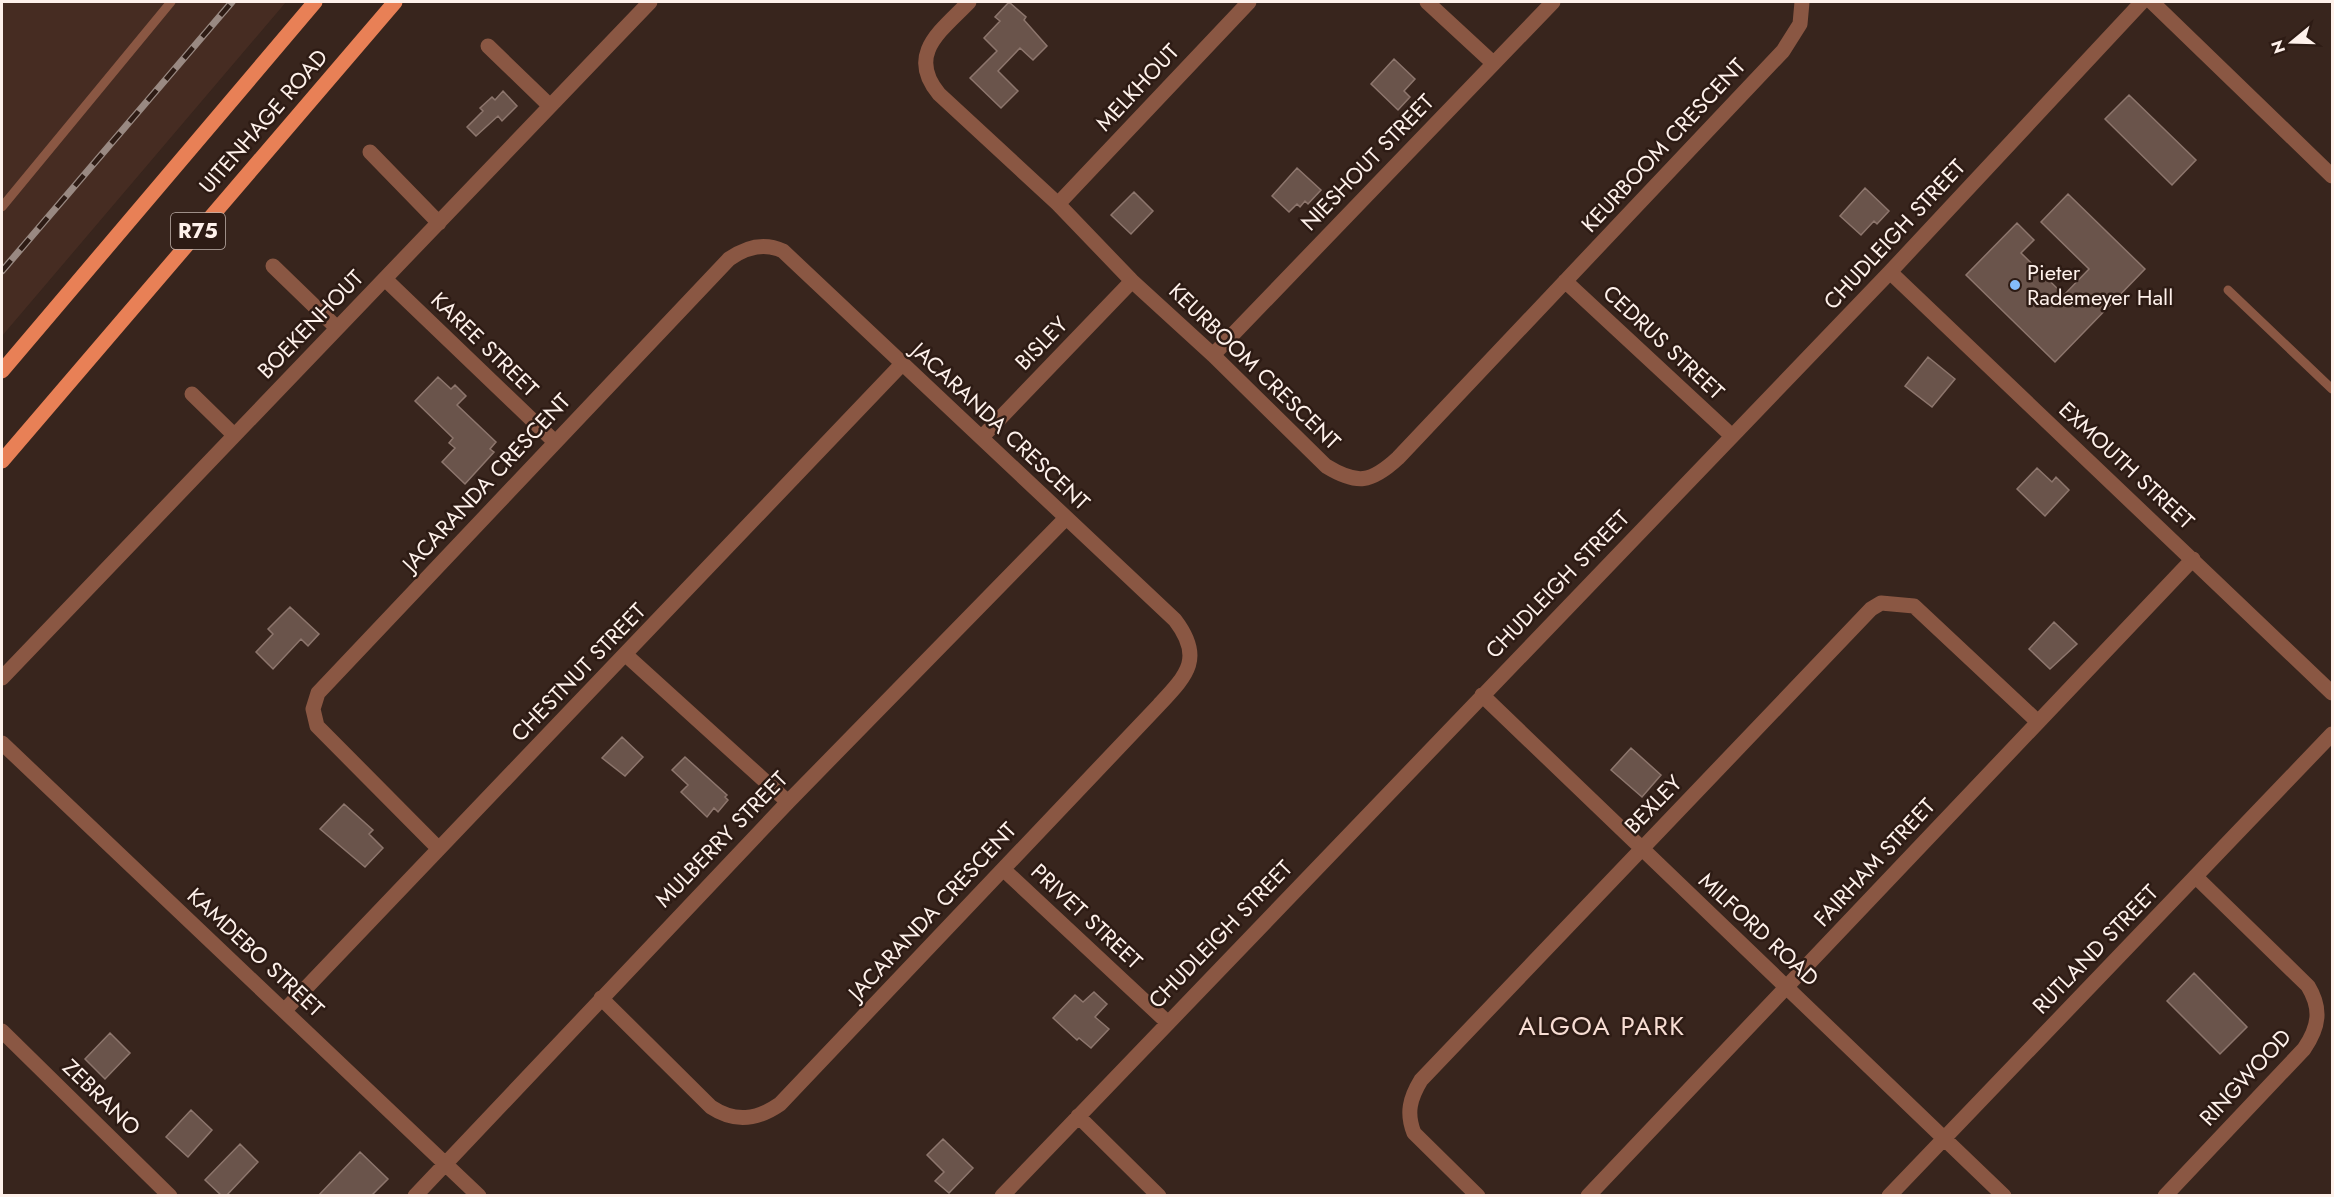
<svg xmlns="http://www.w3.org/2000/svg" width="2334" height="1197" viewBox="0 0 2334 1197" font-family="Jost,sans-serif">
<style>
.built{fill:#462c22}
.building{fill:#6a544b;stroke:#8d766d;stroke-width:1.5}
.lines{fill:none;stroke-linecap:round;stroke-linejoin:round}
.service{stroke:#8a5743;stroke-width:9}
.minor{stroke:#8a5743;stroke-width:15}
.tertiary{stroke:#8a5743;stroke-width:15}
.primary{stroke:#e88056;stroke-width:15}
.rail-casing{stroke:#998982;stroke-width:7}
.rail{stroke:#2d1b14;stroke-width:4.5;stroke-dasharray:14;stroke-linecap:butt}
.poi-dot{fill:#83bcfb;stroke:#2d1b14;stroke-width:2}
.labels{text-anchor:middle;dominant-baseline:central;stroke-width:5;stroke-linejoin:round;paint-order:stroke}
.shield{fill:#2d1b14;stroke:#bfb1aa;stroke-width:1.5}
.shield-label{font-size:21px;font-weight:bold;fill:#fef1eb}
.street-label{font-size:22px;fill:#fef1eb;stroke:#2d1b14}
.poi-label{font-size:22px;fill:#fef1eb;stroke:#2d1b14;text-anchor:start}
.quarter-label{font-size:26px;letter-spacing:1.5px;fill:#f7ddd3;stroke:#2d1b14}
</style>
<rect width="100%" height="100%" fill="#38251d"/>
<path class="built" d="M2,2H286L2,336Z"/>
<path class="building" d="M1009,2L1026,17L1024,20L1047,46L1033,60L1020,48L998,71L1018,91L1001,108L970,78L997,51L984,38L1000,21L995,17Z
M1394,59L1415,79L1404,91L1410,97L1398,110L1371,84Z
M503,91L517,106L502,121L498,116L476,136L467,127L483,111L480,108L492,97L495,100Z
M2129,95L2196,160L2172,185L2105,119Z
M1297,168L1321,190L1308,204L1305,201L1300,207L1297,204L1289,212L1272,196Z
M1865,188L1889,211L1877,224L1874,221L1861,235L1840,216Z
M1134,192L1153,211L1131,234L1111,215Z
M2068,194L2145,269L2055,362L1966,275L2017,223L2034,240L2021,253L2064,295L2089,269L2041,222Z
M1928,357L1955,379L1932,407L1905,386Z
M438,377L451,389L455,385L466,396L457,405L496,442L490,449L494,452L465,484L442,462L455,448L449,443L453,438L415,401Z
M2037,468L2052,482L2056,477L2069,490L2045,516L2017,489Z
M290,607L319,634L308,646L301,639L273,669L256,652L273,634L268,629Z
M2054,622L2077,644L2050,669L2029,649Z
M622,737L643,757L625,776L602,758Z
M1631,748L1661,775L1642,797L1611,770Z
M685,757L727,795L725,797L728,800L718,812L714,808L707,817L681,792L688,785L672,770Z
M344,804L373,830L369,834L383,848L365,867L320,829Z
M2194,973L2247,1027L2220,1054L2167,1001Z
M1094,992L1107,1004L1095,1017L1109,1029L1091,1048L1079,1038L1077,1040L1053,1018L1075,995L1083,1002Z
M110,1033L130,1053L105,1079L85,1059Z
M191,1110L212,1130L188,1157L166,1137Z
M943,1139L973,1168L949,1193L935,1181L944,1172L927,1155Z
M240,1144L258,1162L226,1196H222L205,1180Z
M360,1152L388,1179L371,1196H318Z"/>
<g class="lines">
<path class="service" d="M2,207L171,2
M2228,290L2332,389"/>
<path class="minor" d="M969,2C941,31 906,54 939,94L1058,204L1132,281L1213,355L1326,466C1357,485 1371,483 1398,458L1783,51L1800,24L1802,2
M1427,2L1493,63
M488,46L549,105
M370,152L439,223
M1058,204L1249,2
M273,266L337,328
M1890,272L2332,693
M385,279L555,442
M1565,281L1732,436
M1213,355L1553,2
M192,394L234,435
M983,436L1132,281
M626,655L788,802
M2,678L650,2
M1482,695L2004,1196
M2,743L479,1196
M438,848L317,726L313,709L318,693L729,259C746,247 764,242 783,251L1175,620C1204,658 1187,675 1159,705L780,1104C757,1120 735,1123 711,1107L601,998
M1003,869L1167,1022
M285,1010L902,364
M2,1031L170,1196
M1078,1116L1159,1196
M415,1196L788,802L1066,518
M1002,1196L1890,272L2142,2
M1478,1196L1414,1133C1406,1113 1410,1098 1421,1080L1871,609L1881,603L1914,606L2038,722
M1588,1196L2193,559
M1889,1196L2332,734
M2165,1196L2304,1049C2319,1027 2322,1009 2308,986L2196,877"/>
<path class="tertiary" d="M2152,2L2332,176"/>
<path class="primary" d="M2,371L315,2
M2,461L395,2"/>
<defs>
<path id="rail" d="M2,271L232,2"/>
</defs>
<use href="#rail" class="rail-casing"/>
<use href="#rail" class="rail"/>
</g>
<circle class="poi-dot" cx="2015" cy="285" r="6"/>
<g class="labels">
<rect class="shield" x="171" y="213" width="54" height="36" rx="4.5"/>
<g class="shield-label">
<text x="198" y="231">R75</text>
</g>
<g class="street-label">
<text transform="translate(1137 87) rotate(-47)">MELKHOUT</text>
<text transform="translate(263 121) rotate(-49)">UITENHAGE ROAD</text>
<text transform="translate(1663 145) rotate(-47)">KEURBOOM CRESCENT</text>
<text transform="translate(1367 162) rotate(-46)">NIESHOUT STREET</text>
<text transform="translate(1894 234) rotate(-47)">CHUDLEIGH STREET</text>
<text transform="translate(310 324) rotate(-46)">BOEKENHOUT</text>
<text transform="translate(1664 342) rotate(43)">CEDRUS STREET</text>
<text transform="translate(1041 343) rotate(-46)">BISLEY</text>
<text transform="translate(485 344) rotate(44)">KAREE STREET</text>
<text transform="translate(1255 366) rotate(44)">KEURBOOM CRESCENT</text>
<text transform="translate(1001 426) rotate(43)">JACARANDA CRESCENT</text>
<text transform="translate(2127 465) rotate(43)">EXMOUTH STREET</text>
<text transform="translate(486 482) rotate(-47)">JACARANDA CRESCENT</text>
<text transform="translate(1557 584) rotate(-46)">CHUDLEIGH STREET</text>
<text transform="translate(578 672) rotate(-46)">CHESTNUT STREET</text>
<text transform="translate(1653 804) rotate(-46)">BEXLEY</text>
<text transform="translate(721 839) rotate(-46)">MULBERRY STREET</text>
<text transform="translate(1874 862) rotate(-47)">FAIRHAM STREET</text>
<text transform="translate(932 911) rotate(-47)">JACARANDA CRESCENT</text>
<text transform="translate(1087 916) rotate(43)">PRIVET STREET</text>
<text transform="translate(1759 929) rotate(43)">MILFORD ROAD</text>
<text transform="translate(1220 934) rotate(-46)">CHUDLEIGH STREET</text>
<text transform="translate(2095 949) rotate(-46)">RUTLAND STREET</text>
<text transform="translate(256 952) rotate(43)">KAMDEBO STREET</text>
<text transform="translate(2245 1077) rotate(-47)">RINGWOOD</text>
<text transform="translate(102 1097) rotate(44)">ZEBRANO</text>
</g>
<g class="poi-label">
<text x="2027" y="272">Pieter<tspan x="2027" dy="25">Rademeyer Hall</tspan></text>
</g>
<g class="quarter-label">
<text x="1602" y="1026">ALGOA PARK</text>
</g>
</g>
<rect width="2334" height="1197" fill="none" stroke="#fef1eb" stroke-width="6"/>
<g transform="translate(2292 42) rotate(251)" stroke="#2d1b14" stroke-width="4.5" paint-order="stroke">
<path d="M0-4.5L10 22L0 15L-10 22Z" fill="#fef1eb"/>
<text y="-9" font-size="16" font-weight="bold" text-anchor="middle" fill="#fef1eb">N</text>
</g>
</svg>
